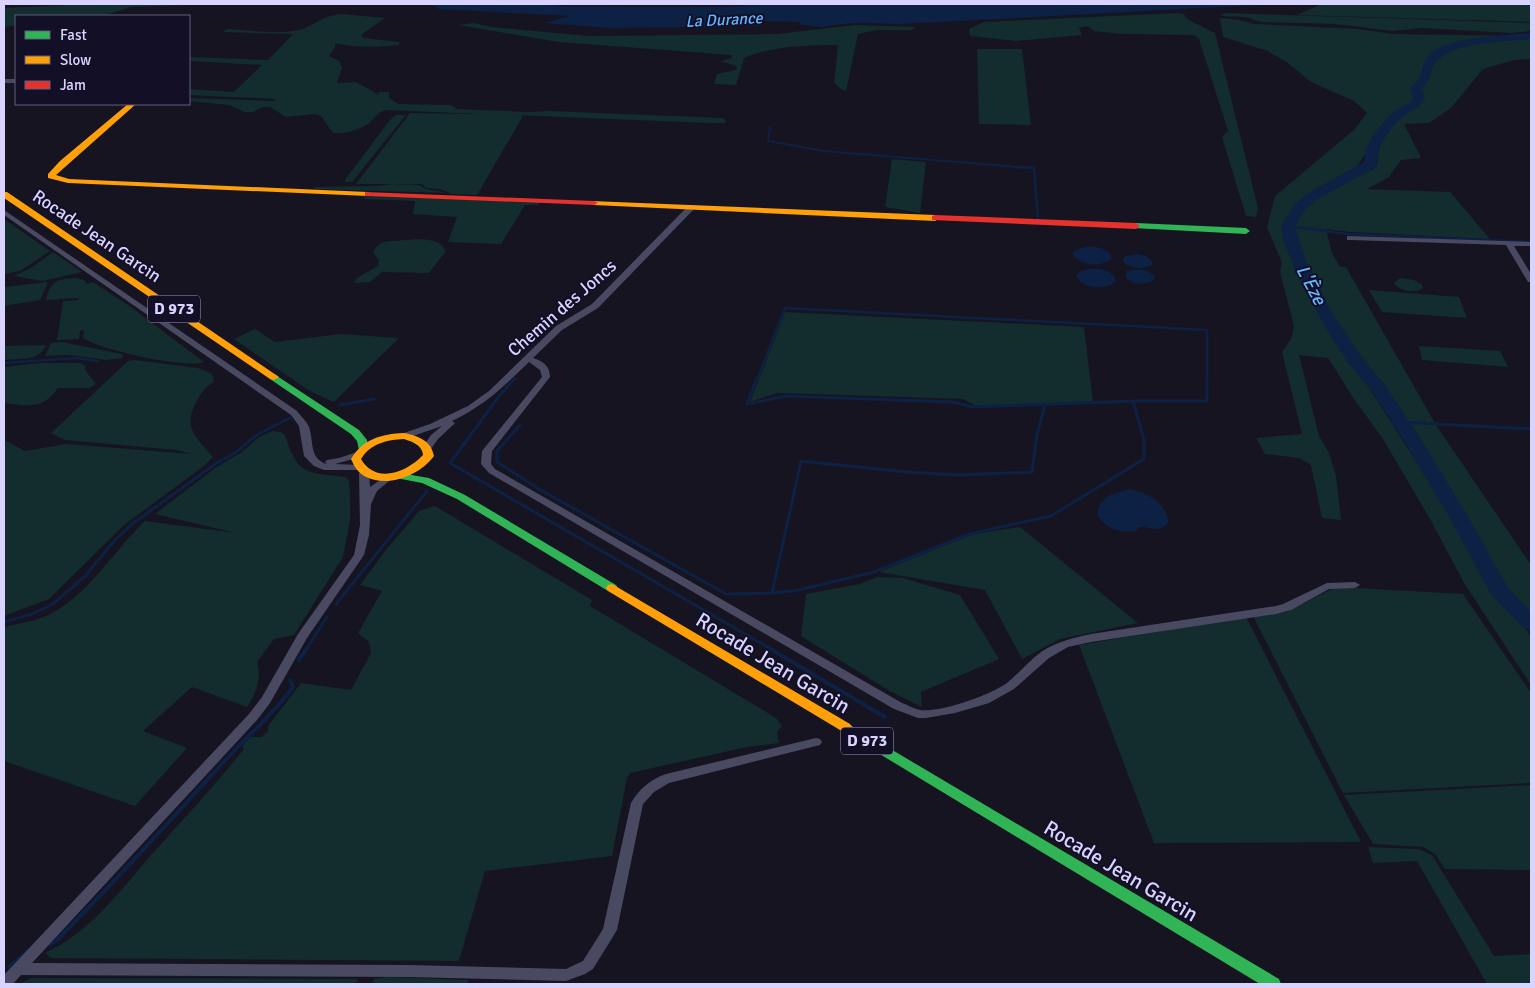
<svg xmlns="http://www.w3.org/2000/svg" width="1535" height="988" viewBox="0 0 1535 988" font-family="Signika,sans-serif">
<style>
.green{fill:#132c2d}
.water{fill:#0d2144}
.lines{fill:none;stroke-linecap:round;stroke-linejoin:round}
.stream-far3{stroke:#0d2144;stroke-width:2}
.stream-far2{stroke:#0d2144;stroke-width:2.5}
.stream-far1{stroke:#0d2144;stroke-width:3}
.stream{stroke:#0d2144;stroke-width:4}
.river{fill:#0d2144;fill-rule:evenodd}
.street{fill:#4a4962;fill-rule:evenodd}
.fast{fill:#30b455;fill-rule:evenodd}
.slow{fill:#ff9f0a;fill-rule:evenodd}
.jam{fill:#e5322d;fill-rule:evenodd}
.labels{text-anchor:middle;dominant-baseline:central;stroke-width:4;stroke-linejoin:round;paint-order:stroke}
.far-water-label{font-size:16px;font-style:italic;fill:#62b6ff;stroke:#130f26}
.shield{fill:#130f26;stroke:#9e99be;stroke-width:1}
.shield-label{font-size:16px;font-weight:bold;fill:#d9d4ff}
.street-label{font-size:18px;fill:#d9d4ff;stroke:#130f26}
.water-label{font-size:19px;font-style:italic;fill:#62b6ff;stroke:#130f26}
.near-street-label{font-size:21px;fill:#d9d4ff;stroke:#130f26}
</style>
<rect width="100%" height="100%" fill="#161421"/>
<path class="green" d="M88,4H217L131,7L102,16H16V25L4,27V8Z
M1321,4H1531V22L1297,15Z
M1177,13L1184,14L1187,19L1215,33L1258,208L1256,217L1246,216L1222,137L1228,131L1199,39L1196,36L1193,35L1122,34L1094,31L1087,26L1079,28L1082,35L1016,41L970,36L969,29L984,22Z
M1224,13L1531,23V31L1511,33L1422,28L1393,31L1335,24L1261,22L1246,17L1221,16Z
M342,14L385,18L361,35L363,38L399,42V45C381,47 352,48 335,43V47L329,56L339,61L342,68L337,83L356,82L379,95V92H389V98L398,104L451,105L457,109L529,112L550,111L723,118L726,121L725,123H709L514,115L523,116L477,195L451,194L440,189L426,188L422,184H356L410,113L479,114L386,110C375,113 376,118 368,124C358,130 345,134 333,133L321,116L315,114L286,117L270,107H263L253,112H245L229,105L189,101V98L275,101L274,99L189,95V89L234,92L262,65L189,61V57L268,60L293,34L223,32L227,29C248,30 273,34 294,31C314,28 321,15 342,14Z
M1220,18L1240,20L1254,24L1359,29L1393,34L1531,36V59L1514,60L1483,69L1451,108L1429,123L1404,124L1421,158L1401,160L1389,177L1367,189L1450,192L1490,239L1350,232L1326,229L1332,253L1340,267H1346L1436,425L1531,565V617L1501,589L1440,477L1308,278L1293,241L1290,225L1301,208L1320,195L1357,174L1372,170L1377,164L1378,145L1394,122L1387,121L1357,166L1348,174L1317,188L1301,200L1292,211L1286,223V241L1296,264L1321,312L1482,565L1498,594L1531,636V685L1464,583L1430,519L1383,439L1354,399L1328,358L1299,355L1319,436L1329,453L1336,476L1341,520L1322,518L1311,465L1299,458L1265,454L1256,438L1302,434L1282,352L1291,339L1294,326L1280,272L1282,263L1267,227L1275,196L1354,130L1367,113L1354,101L1311,82L1288,63L1268,51L1223,37Z
M474,23L491,27L588,36L777,34L855,25L915,27L912,30H877L858,34L846,91L841,89L834,83L838,45C806,45 774,46 744,58L736,85L714,84L717,74L736,70L737,66L723,62L722,61L732,58L731,55L558,42L458,25Z
M977,49H1022L1031,125L979,124Z
M396,115H406L352,182H345V180L389,121Z
M892,159L926,162L920,213L885,207Z
M392,184L420,185C427,192 437,189 446,193L315,189V187L379,186Z
M365,195L541,202L538,205H525L501,244L448,242L457,217L413,214L415,201L364,199Z
M4,220V219L50,251L20,271L4,274Z
M416,239C429,240 439,239 446,251L429,273L382,272L370,282L354,283L357,278L378,266L379,261L373,252C375,249 378,244 382,243C388,240 406,241 416,239Z
M53,252L82,272L43,281L14,276L31,268Z
M77,278L84,280L87,284L93,282L128,305L204,362C185,369 101,350 83,338L84,330L80,331L79,339L57,340L63,301L79,300L78,298L46,300C51,280 57,279 77,278Z
M1400,278L1414,280L1421,284L1423,288C1414,294 1401,292 1394,283Z
M48,282L40,300L4,306V287Z
M1369,290L1459,297L1467,318L1382,312Z
M785,312L1084,327L1093,402L978,407L963,399L777,393L750,402Z
M255,329L275,342L341,334L399,338L334,402L308,390L234,339Z
M62,342L122,354L123,358L106,360L69,355L45,356L51,343Z
M46,345C39,362 20,358 4,360V346Z
M1419,346L1500,351L1508,367L1422,360Z
M135,360L198,368L212,374L214,381C202,391 200,394 193,409C184,430 201,442 213,457L204,466L124,525L49,599L4,616V440L25,451L66,444L192,454L176,450L65,440L51,433L128,361Z
M39,363H80L85,365V370L96,384L90,388H58C42,411 28,405 4,403V367Z
M272,431L281,432L285,435C298,477 307,472 346,477L349,481L350,497V520L343,557L294,635L274,639L257,662C262,677 256,695 247,707L192,687L143,731L187,748L135,806L4,761V627C19,623 38,621 52,613C89,594 115,549 145,521L236,533L155,514L215,468L242,452L259,437Z
M435,506L592,600L590,606L776,718L782,726L777,732L779,743L747,747L630,773L627,778L612,856L485,871L459,961L51,958L45,953C89,933 120,891 151,855C183,820 214,786 244,749L242,746L250,737H261L268,732V726L301,683L351,690L371,653L369,642L358,633L382,591L360,585L385,551L419,511Z
M1020,527L1138,623L1060,639L1022,659L985,590L879,572L973,534Z
M877,577L903,578L960,595L999,659L921,692L922,707L888,690L801,636L806,594L860,584Z
M1336,587L1463,594L1531,693V783L1343,793L1253,616L1286,612Z
M1246,617L1361,842L1154,843L1079,645Z
M1531,785V870L1445,869L1435,854L1423,847L1373,844L1344,795Z
M1368,847L1419,849L1432,855L1494,956L1531,954V984H1487L1417,861L1373,863Z
M387,977L468,980L467,984H372L374,979Z
M31,978L358,979L355,984H19Z"/>
<path class="water" d="M422,4H551L560,6L720,7L781,4H1278L902,24L851,23L821,27L802,25L799,22L764,21L760,26L610,28L544,23L570,16L439,9L435,6Z
M1085,247C1095,246 1109,247 1112,258C1103,268 1079,266 1073,254L1075,250Z
M1137,254L1146,256L1152,261V265C1142,270 1131,269 1123,262L1125,256Z
M1089,269C1099,268 1113,269 1116,281C1107,291 1082,289 1076,276L1079,272Z
M1139,269L1148,271L1155,276L1154,280C1144,286 1133,285 1125,277L1127,271Z
M1130,489C1148,493 1168,503 1168,523C1156,535 1152,526 1139,527L1136,531C1120,533 1106,529 1097,515L1100,503L1110,495Z"/>
<g class="lines">
<path class="stream-far3" d="M770,127L768,141L824,151L1031,168"/>
<path class="stream-far2" d="M1016,167L1034,168L1038,220
M1288,226L1348,234L1531,242
M4,363L76,358L98,361
M514,380L515,378
M757,380L785,308L1207,330V380"/>
<path class="stream-far1" d="M515,378L500,395L450,463L769,648
M757,378L747,404L786,396L953,402L973,407L1133,401H1207V378
M340,405L374,399
M1400,422L1531,429
M520,425L497,451V462L539,489L726,594L772,593L801,461L906,472L959,475L1032,472L1037,434L1045,405
M772,593L794,591L874,572L969,534L1051,516L1144,459V440L1133,401
M336,604L427,491
M4,622L32,614L53,604L85,576L115,540L132,524L218,462L235,453L258,434L290,418
M307,648L327,617"/>
<path class="stream" d="M767,647L885,717
M299,660L308,647
M50,944L56,941C116,881 173,817 231,754C252,732 275,712 293,687L290,680
M9,967L28,951"/>
<path class="river" d="M1531,33V39C1506,42 1459,41 1439,59C1429,67 1433,79 1422,89L1425,99C1416,112 1413,108 1403,116C1396,121 1388,133 1383,141C1376,152 1380,159 1376,167L1316,200L1305,210L1295,226L1305,259L1332,313L1361,356L1385,385L1420,438L1466,513L1508,588L1531,612V630L1524,628L1492,596L1447,513L1402,438L1372,391L1349,364L1327,330L1298,277L1284,242L1281,226L1295,204L1307,194L1364,162L1365,151L1373,135L1395,110L1410,103L1413,99L1410,88C1412,85 1417,83 1418,80C1423,72 1422,63 1429,55C1447,37 1506,35 1531,33Z"/>
<path class="street" d="M4,79H16V83H4Z
M689,205H695L696,207L598,308L562,330L533,358C543,361 550,366 550,377L492,451L491,464L495,469L902,703C908,705 914,709 920,710C941,713 990,695 1007,683C1019,673 1029,661 1041,652C1056,642 1073,638 1091,634L1276,606L1283,604L1327,583L1355,582L1360,585L1355,588L1329,589L1291,610L1276,614L1091,642L1068,647L1049,658L1014,689L989,703L955,713L926,718H918L894,709L489,473L481,464L482,451L542,377L540,370L529,362C502,388 486,404 452,421L455,423L453,425L438,439L431,449L428,450L423,447L431,435L442,426L407,438H401L399,436L401,434L430,424L468,406L489,391L556,326L592,304Z
M4,210L297,411C301,416 307,422 309,427C314,442 309,459 327,464L325,462L327,460L339,458L357,452L362,455L360,457L335,464L359,465L364,468L362,470H324L314,466L304,456L299,426L291,415L4,215Z
M1347,236L1531,242V246H1514L1531,274V282H1528L1506,245L1350,240H1347Z
M364,470L369,473L370,487L389,474L394,477L377,491L371,504L369,535L364,555L307,638L270,703L257,720L32,963L408,965L566,969L583,961L603,929L631,803C639,789 651,779 666,774L816,738L820,739L822,742L820,745L669,783L654,792L643,804L617,930L593,969L585,974L566,981L408,977L21,975L13,984H4V975L249,714L262,697L298,634L354,555L360,525L359,473Z"/>
<path class="fast" d="M1136,223L1246,228L1250,231L1246,234L1133,228L1132,226Z
M274,374L359,430L367,440L368,448L367,450H359L357,441L351,434L270,379L269,377Z
M400,473L429,478L465,495L616,585L618,588L616,591H608L457,499L422,483L396,478L394,476Z
M845,722L1279,979L1281,984H1260L840,730L838,727L840,724Z"/>
<path class="slow" d="M128,104H136L56,175L69,179L368,192L372,194L368,196L68,183L48,178V174L60,161Z
M4,192H7L279,377L274,380L270,379L4,198Z
M591,201L935,215L939,218L935,221L594,205L590,203Z
M404,433C418,436 431,440 434,456C420,475 389,488 366,477C358,473 354,466 351,459C363,439 381,434 404,433ZM404,439C413,442 422,445 423,455C407,472 376,485 361,459C371,443 387,440 404,439Z
M612,584L850,724L852,727L850,730L845,732L840,730L608,591L606,588L608,585Z"/>
<path class="jam" d="M365,192L594,201L598,203L594,205L368,196H365Z
M935,215L1136,223L1140,226L1136,229L932,220V216Z"/>
</g>
<g class="labels">
<g class="far-water-label">
<text transform="translate(724 20) rotate(-3)">La Durance</text>
</g>
<g class="shield">
<rect x="148" y="295.5" width="52" height="27" rx="4"/>
<rect x="841" y="727.5" width="52" height="27" rx="4"/>
</g>
<g class="shield-label">
<text x="174" y="309">D 973</text>
<text x="867" y="741">D 973</text>
</g>
<g class="street-label">
<text transform="translate(97 236) rotate(34)">Rocade Jean Garcin</text>
<text transform="translate(562 308) rotate(-41)">Chemin des Joncs</text>
</g>
<g class="water-label">
<text transform="translate(1311 285) rotate(62)">L'Èze</text>
</g>
<g class="near-street-label">
<text transform="translate(773 663) rotate(31)">Rocade Jean Garcin</text>
<text transform="translate(1121 871) rotate(31)">Rocade Jean Garcin</text>
</g>
</g>
<rect width="1535" height="988" fill="none" stroke="#d9d4ff" stroke-width="10"/>
<rect x="15" y="15" width="175" height="90" fill="#130f26" stroke="#625e7d"/>
<rect x="25" y="31" width="25" height="8" fill="#30b455" stroke="#625e7d"/>
<text x="60" y="40" font-size="15" fill="#d9d4ff">Fast</text>
<rect x="25" y="56" width="25" height="8" fill="#ff9f0a" stroke="#625e7d"/>
<text x="60" y="65" font-size="15" fill="#d9d4ff">Slow</text>
<rect x="25" y="81" width="25" height="8" fill="#e5322d" stroke="#625e7d"/>
<text x="60" y="90" font-size="15" fill="#d9d4ff">Jam</text>
</svg>
